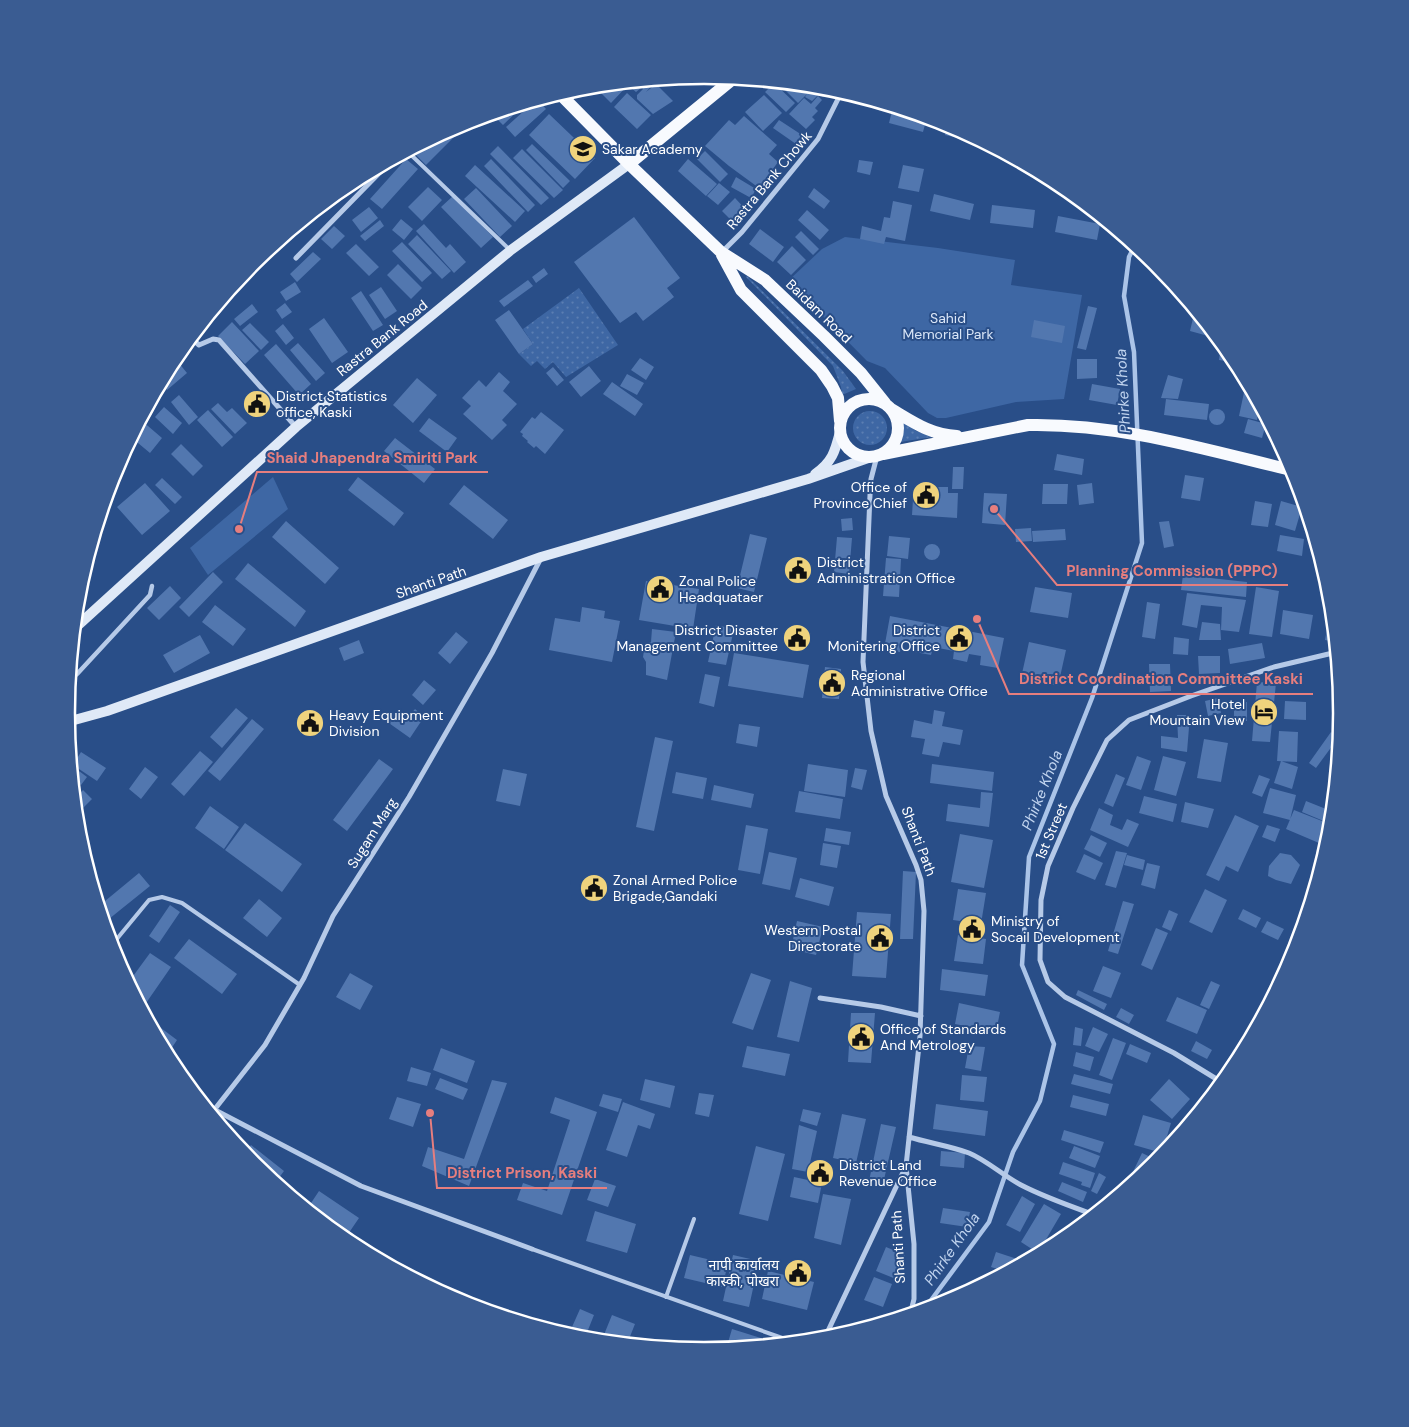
<svg xmlns="http://www.w3.org/2000/svg" width="1409" height="1427" viewBox="0 0 1409 1427" font-family="'DM Sans','Noto Sans Devanagari',sans-serif">
<style>
.grass{fill:url(#grass-dots)}
.park{fill:#3e67a4}
.lines{fill:none;stroke-linecap:round;stroke-linejoin:round}
.stream{stroke:#abc4e8;stroke-width:4.5}
.building{fill:#5277af}
.service{stroke:#b6cae8;stroke-width:4}
.pedestrian{stroke:#b6cae8;stroke-width:4.5}
.minor{stroke:#b6cae8;stroke-width:5}
.secondary{stroke:#dfe9f7;stroke-width:10}
.primary{stroke:#f8fafe;stroke-width:12}
.labels{text-anchor:middle;dominant-baseline:central;stroke-width:4;stroke-linejoin:round;paint-order:stroke}
.poi-label{font-size:14px;fill:#fff;stroke:#294e88;text-anchor:start}
.street-label{font-size:14px;fill:#fff;stroke:#294e88}
.park-label{font-size:14px;fill:#d9e5f7;stroke:#294e88}
.water-label{font-size:15px;font-style:italic;fill:#c1d4ef;stroke:#294e88}
.rim{fill:none;stroke:#fff;stroke-width:2.5}
.leader{fill:none;stroke:#e67e7e;stroke-width:2}
.callout-dot{fill:#e67e7e;stroke:#294e88;stroke-width:2}
.callout-label{font-size:15px;text-anchor:middle;font-weight:bold;fill:#e67e7e;stroke:#294e88;stroke-width:4;stroke-linejoin:round;paint-order:stroke}
</style>
<defs>
<pattern id="grass-dots" width="8" height="8" patternUnits="userSpaceOnUse" patternTransform="scale(1.25)"><rect width="8" height="8" fill="#3e67a4"/><path d="M2 2h.1M6 6h.1" fill="none" stroke="#5b7eb2" stroke-width="1.8" stroke-linecap="round"/></pattern>
</defs>
<rect width="100%" height="100%" fill="#294e88"/>
<path class="grass" d="M747,276L843,371L856,389L842,395L841,387L833,366L746,277Z
M579,288L618,345L566,377L553,362L545,369L537,361L531,366L519,354L533,344L523,329Z
M853 428a17 17 0 1 1 34 0a17 17 0 1 1-34 0Z
M903,421L916,431L932,437L900,442L903,435Z"/>
<path class="park" d="M845,237L938,248L1015,260L1011,285L1082,295L1064,399L1016,402L946,418H937L928,413L885,368L867,361L788,281L822,249Z
M273,477L288,509L208,575L190,548Z"/>
<g class="lines">
<path class="stream" d="M917,1313L926,1307L989,1222L1013,1152L1040,1101L1054,1044L1022,965L1029,857L1092,698L1142,543L1134,352L1124,296L1129,257L1135,245"/>
</g>
<path class="building" d="M705,75L710,76L704,81L700,76Z
M694,76L689,82L684,77H687Z
M653,80L655,82L646,92L656,84L673,101L653,114L637,99V95L643,89L642,87L636,92L628,85L611,103L594,86Z
M774,83L795,103L786,112L765,92Z
M782,83L809,86L818,95L812,101L805,97L807,94L798,103L780,85Z
M811,86L828,87L830,90L823,97Z
M627,93L651,115L637,129L614,107Z
M764,95L782,113L763,131L745,112Z
M818,96L822,100L815,108L818,111L812,117L815,120L806,129L789,114L804,98L811,104Z
M538,100L546,109L515,137L506,127L535,101Z
M525,104L503,125L492,114L508,109Z
M893,107L927,117L923,132L889,123Z
M549,114L595,158L575,179L529,135Z
M485,116L473,128L467,122Z
M744,116L777,145L769,154L778,162L759,188L729,166L705,146L729,120L735,125Z
M779,120L802,135L796,144L773,128Z
M948,124L981,141V143L945,135Z
M451,129L457,134L426,165L412,151Z
M532,144L570,181L563,188L526,150Z
M498,146L549,198L541,205L490,154Z
M522,149L563,190L554,198L513,158Z
M705,151L728,174L720,182L697,159Z
M406,159L418,169L382,209L370,199Z
M491,159L535,205L528,212L484,166Z
M688,159L717,184L706,196L678,171Z
M859,160L873,162L870,175L857,172Z
M475,165L525,211L515,222L465,176Z
M903,165L924,169L919,192L898,188Z
M736,177L756,189L751,198L731,187Z
M719,183L730,192L718,205L707,196Z
M428,187L442,200L422,221L408,207Z
M476,188L512,226L500,237L464,199Z
M814,188L830,201L824,209L808,197Z
M934,194L974,204L970,220L930,211Z
M453,196L493,237L481,248L441,207Z
M735,198L748,212L735,224L722,211Z
M893,201L912,205L905,241L886,237L884,244L860,239L862,226L881,231L884,217L890,218Z
M992,205L1035,210L1033,228L990,223Z
M369,207L378,218L361,232L352,220Z
M807,210L829,230L820,240L798,220Z
M1058,216L1100,224L1097,240L1055,232Z
M634,217L680,278L667,288L674,297L643,321L636,312L620,323L574,262Z
M401,219L413,229L404,240L392,230Z
M380,220L384,226L365,241L360,236Z
M424,224L446,248L450,244L466,262L454,273L416,231Z
M334,226L345,236L332,249L321,239Z
M760,229L784,247L773,262L749,244Z
M801,231L819,249L813,255L795,237Z
M417,235L451,271L442,279L408,244Z
M402,242L432,273L422,282L392,251Z
M356,244L379,267L369,276L346,253Z
M792,246L806,260L791,275L777,262Z
M313,252L321,259L297,282L290,274Z
M398,264L422,288L411,299L387,275Z
M544,268L548,274L536,283L532,277Z
M528,280L533,286L504,307L499,301Z
M295,282L301,292L286,301L280,292Z
M381,287L397,311L385,319L369,295Z
M361,291L383,325L373,331L351,298Z
M285,303L292,312L282,319L276,310Z
M252,304L258,312L240,326L234,319Z
M1088,306L1097,308L1086,350L1077,348Z
M509,310L533,344L519,354L495,320Z
M1194,314L1200,316L1219,339L1190,331Z
M324,318L348,352L332,363L309,329Z
M1034,320L1065,326L1062,343L1031,337Z
M232,322L259,351L245,364L218,336Z
M250,323L269,342L261,350L242,330Z
M283,324L294,338L286,345L275,331Z
M298,343L325,373L316,381L290,350Z
M276,344L311,384L299,395L264,355Z
M1221,346L1225,347L1238,363L1219,360Z
M640,358L654,367L646,380L631,370Z
M1077,359H1097V378L1077,379Z
M178,362L187,373L167,390L161,383L167,371Z
M589,366L601,381L581,397L569,382Z
M553,367L564,380L557,386L546,373Z
M499,372L510,382L503,391L517,404L502,420L507,425L492,440L463,414L471,406L462,398L479,380L486,387Z
M627,374L644,383L637,395L620,386Z
M1168,375L1183,379L1178,399L1161,398Z
M417,378L437,395L413,423L393,405Z
M612,382L643,404L635,416L603,394Z
M1246,383L1248,384L1260,405L1257,420L1239,416Z
M1092,384L1120,389L1117,405L1089,400Z
M179,395L198,417L189,425L171,402Z
M1166,399L1209,404L1207,420L1164,415Z
M218,403L227,412L232,408L247,423L235,434L211,409Z
M164,407L182,423L173,434L155,417Z
M1209 417a8 8 0 1 1 16 0a8 8 0 1 1-16 0Z
M208,410L233,437L222,447L197,420Z
M541,412L564,430L545,454L536,446L534,448L527,442L528,441L522,436L523,434L520,432L532,417L535,419Z
M429,418L457,438L447,452L419,431Z
M1248,419L1266,424L1262,438L1244,433Z
M141,420L162,438L150,453L132,438Z
M395,438L435,469L424,483L384,451Z
M181,444L203,466L193,476L171,454Z
M1057,454L1084,459L1082,475L1054,470Z
M953,467H964L963,489H952Z
M1185,475L1204,478L1200,501L1181,498Z
M358,477L404,513L394,526L348,490Z
M162,478L182,497L175,504L155,485Z
M145,483L170,511L142,535L117,507Z
M1092,483L1094,503L1079,505L1077,485Z
M1043,484H1068L1067,504H1042Z
M464,485L508,520L493,539L449,504Z
M937,487H948V493H958L957,518L912,515L913,499L923,500L924,491L937,492Z
M984,493L1007,494L1005,525L982,523Z
M1255,501L1272,504L1268,527L1251,525Z
M1281,501L1302,507L1295,531L1275,525Z
M852,518L853,530L842,531L841,519Z
M286,521L339,568L325,584L272,537Z
M1169,521L1174,546L1164,548L1159,522Z
M1031,528L1032,541L1016,542L1015,529Z
M1065,529L1066,540L1033,542L1032,531Z
M750,534L767,538L754,592L737,588Z
M1280,535L1304,539L1302,556L1277,551Z
M889,536L910,538L908,559L887,556Z
M837,537L852,538L849,574L834,572Z
M924 552a8 8 0 1 1 16 0a8 8 0 1 1-16 0Z
M886,558L901,559L899,597L883,596Z
M248,563L306,611L295,627L235,579Z
M213,572L223,582L189,617L179,607Z
M1183,575L1247,582L1246,597L1181,590Z
M646,581L699,589L693,629L639,620Z
M170,586L181,598L159,620L147,608Z
M1035,587L1072,593L1068,618L1030,612Z
M1256,587L1279,591L1272,637L1249,634Z
M1187,593L1246,600L1239,632L1221,630L1222,607L1201,605L1197,628L1182,625Z
M1147,602L1160,604L1155,639L1142,637Z
M215,605L246,629L233,646L202,622Z
M582,607L605,611L604,618L620,621L612,662L549,650L555,618L580,622Z
M1283,610L1313,615L1309,639L1280,634Z
M890,616L1004,638L998,668L980,665L981,656L969,654L967,662L953,659L954,651L933,647L931,655L915,652L917,644L902,641L900,652L884,649Z
M1202,622L1220,624L1221,640H1199Z
M1328,623L1334,624L1336,642L1325,640Z
M716,625L734,629L726,665L708,662Z
M652,629L676,632L667,680L646,675V662L643,657L645,644L651,642Z
M456,632L468,642L450,664L438,653Z
M200,635L210,653L174,673L163,655Z
M1174,637L1189,639L1188,655L1173,654Z
M359,640L364,653L344,661L339,648Z
M1029,642L1066,650L1058,686L1021,678Z
M1262,643L1265,658L1230,664L1228,649Z
M734,653L809,665L803,698L728,686Z
M1198,656H1220V673L1199,674Z
M1149,664H1170L1171,691L1150,692Z
M825,667L841,669L839,699L822,698Z
M705,674L720,677L714,707L699,703Z
M1334,676H1339L1341,695H1335Z
M424,680L436,690L423,705L412,695Z
M1257,682L1276,683L1270,742L1252,741Z
M1218,698L1221,713L1208,716L1205,701Z
M1285,701L1306,702V720L1284,719Z
M1234,702H1247V721H1234Z
M1342,706L1341,730H1337L1336,707Z
M236,708L248,718L222,748L210,737Z
M415,709L424,717L410,738L386,721L396,712L407,719Z
M934,710L945,712L942,726L963,730L960,745L943,742L939,757L922,754L925,739L911,737L914,720L932,724Z
M1177,715H1190L1187,752L1161,748V736L1178,738Z
M252,719L264,729L220,781L208,771Z
M739,724L760,727L757,747L736,743Z
M1279,731L1298,732L1297,762L1277,761Z
M1331,732L1338,738L1316,768L1309,763Z
M655,737L673,741L654,831L636,827Z
M1204,739L1228,743L1221,782L1197,778Z
M200,751L213,762L184,796L171,784Z
M81,752L106,768L97,781L73,765Z
M1137,756L1151,761L1141,790L1126,785Z
M1163,756L1186,762L1176,796L1154,790Z
M379,759L393,769L347,831L333,820Z
M1281,761L1298,767L1292,789L1274,783Z
M808,764L848,770L845,797L804,791Z
M932,764L994,772L992,791L930,783Z
M71,765L87,777L81,785L73,779Z
M145,767L158,777L141,799L129,789Z
M855,768L867,770L862,790L851,787Z
M503,769L527,774L520,806L496,801Z
M676,772L707,778L703,799L672,793Z
M1116,774L1125,778L1113,807L1104,803Z
M1259,775L1270,779L1262,797L1252,793Z
M714,785L754,794L751,808L711,800Z
M1270,788L1296,795L1290,820L1263,813Z
M83,790L92,799L76,815L75,799Z
M799,791L843,799L840,819L795,812Z
M981,792L993,793L989,827L946,821L948,804L980,808Z
M1144,796L1177,804L1173,822L1139,813Z
M1306,801L1331,811L1326,822L1302,812Z
M1185,802L1214,809L1208,828L1181,822Z
M210,806L239,827L224,849L195,828Z
M1099,808L1113,815L1110,825L1122,830L1127,819L1139,824L1128,847L1090,830Z
M1294,810L1327,823L1319,843L1286,829Z
M1235,815L1259,826L1238,872L1226,866L1219,881L1206,875Z
M245,823L302,864L282,892L225,850Z
M746,825L768,829L760,874L738,870Z
M1267,825L1280,829L1275,842L1262,837Z
M1332,825L1331,832L1330,838L1325,835Z
M826,828L851,832L849,845L824,841Z
M960,834L993,840L984,888L951,882Z
M1091,835L1107,843L1100,857L1084,849Z
M823,843L841,846L837,868L820,865Z
M1116,851L1127,853L1116,888L1105,885Z
M769,852L797,858L790,890L762,884Z
M1280,853L1291,855L1300,865L1291,884L1276,880L1268,876L1269,866Z
M1084,854L1103,863L1095,880L1076,872Z
M1127,855L1145,860L1143,870L1124,865Z
M1147,863L1160,866L1155,889L1141,885Z
M903,871L916,872L913,939H900Z
M139,873L150,886L104,923L99,906Z
M800,878L834,887L829,906L795,897Z
M958,889L986,893L981,924L953,920Z
M1205,889L1227,900L1212,933L1189,922Z
M259,899L282,918L267,937L243,918Z
M1123,901L1134,904L1118,954L1108,951Z
M170,905L180,912L159,943L149,936Z
M1243,909L1261,918L1256,928L1238,919Z
M1169,910L1178,914L1171,931L1162,927Z
M1305,911L1308,913L1304,926L1297,922Z
M857,912L891,914L886,978L852,976Z
M797,921L823,927L816,955L791,949Z
M1267,921L1284,929L1278,940L1261,932Z
M1156,928L1168,933L1152,970L1141,965Z
M958,935L986,939L983,964L954,961Z
M189,939L237,974L222,994L174,958Z
M150,953L171,967L144,1006L139,1003L128,983Z
M1103,966L1121,973L1111,998L1093,991Z
M942,969L988,975L985,996L940,990Z
M350,973L373,986L360,1010L336,997Z
M751,973L771,980L753,1030L732,1023Z
M790,981L812,988L799,1042L777,1037Z
M1211,981L1220,985L1209,1009L1200,1005Z
M1078,990L1107,1004L1104,1010L1076,995Z
M1177,997L1207,1010L1197,1034L1166,1021Z
M959,1003L1000,1012L996,1032L955,1024Z
M1121,1008L1134,1015L1129,1024L1116,1017Z
M851,1013H875L871,1063L848,1062Z
M153,1022L177,1040L167,1055L151,1025Z
M1075,1027L1083,1029L1081,1046L1073,1045Z
M1093,1027L1108,1034L1099,1052L1085,1046Z
M1113,1038L1126,1043L1112,1080L1099,1075Z
M1196,1041L1212,1050L1207,1059L1191,1051Z
M1247,1041L1249,1042L1235,1068L1231,1074L1222,1069L1234,1049L1240,1051Z
M1130,1044L1151,1053L1147,1063L1126,1054Z
M747,1046L790,1054L785,1076L742,1067Z
M969,1046L985,1047L981,1071L965,1068Z
M441,1048L475,1061L467,1083L433,1070Z
M1076,1052L1094,1057L1090,1071L1073,1066Z
M411,1067L431,1073L427,1086L407,1081Z
M1074,1074L1113,1084L1110,1094L1071,1084Z
M962,1075L987,1077L984,1102L960,1100Z
M440,1078L468,1089L463,1100L435,1089Z
M645,1079L675,1086L670,1108L640,1100Z
M1169,1079L1190,1099L1172,1119L1150,1100Z
M492,1080L507,1083L469,1186L422,1166L428,1147L464,1159Z
M699,1093L714,1095L709,1117L695,1114Z
M603,1094L622,1099L618,1112L599,1106Z
M1073,1095L1109,1104L1106,1116L1070,1107Z
M397,1097L421,1104L413,1127L389,1119Z
M555,1097L597,1112L562,1215L517,1200L523,1183L547,1191L570,1120L550,1113Z
M623,1102L655,1114L650,1129L638,1125L627,1157L606,1150Z
M936,1104L988,1111L985,1136L933,1129Z
M803,1109L821,1113L817,1126L800,1121Z
M842,1114L866,1119L856,1163L833,1158Z
M1143,1115L1171,1123L1162,1153L1134,1145Z
M881,1124L896,1127L883,1184L869,1181Z
M799,1125L817,1131L808,1172L792,1169Z
M1064,1130L1104,1142L1100,1153L1061,1140Z
M251,1145L284,1171L275,1183L253,1165L244,1154Z
M756,1146L785,1154L768,1221L739,1214Z
M1074,1146L1100,1156L1095,1168L1069,1158Z
M941,1151L965,1153L964,1168L940,1166Z
M1142,1153L1159,1161L1138,1179L1131,1176Z
M1063,1162L1095,1173L1090,1188L1081,1185L1082,1182L1059,1174Z
M1099,1173L1106,1177L1097,1194L1091,1191Z
M794,1177L822,1183L818,1203L790,1197Z
M595,1179L616,1186L608,1207L587,1200Z
M1062,1182L1087,1192L1083,1202L1058,1191Z
M319,1191L359,1218L344,1240L307,1209Z
M823,1194L851,1199L841,1245L814,1238Z
M1022,1196L1035,1204L1020,1232L1006,1225Z
M1044,1204L1061,1214L1038,1253L1021,1242Z
M943,1208L970,1212L967,1227L940,1223Z
M595,1211L636,1224L627,1253L586,1241Z
M886,1247L905,1255L896,1279L876,1271Z
M996,1252L1026,1262L1007,1272L991,1267Z
M690,1255L728,1264L722,1287L684,1278Z
M733,1255L759,1261L749,1307L723,1301Z
M768,1271L814,1282L807,1310L762,1299Z
M874,1277L892,1284L883,1307L864,1300Z
M952,1289L963,1296L943,1305Z
M580,1309L594,1315L584,1340L568,1336Z
M612,1315L635,1324L627,1344L601,1342Z
M732,1329L780,1344L735,1349L727,1346Z"/>
<g class="lines">
<path class="service" d="M408,152L509,249
M111,946L149,900L162,897L182,903L300,985
M532,1249L788,1340L805,1342
M666,1297L694,1219
M816,1341L827,1333"/>
<path class="pedestrian" d="M70,680L78,673L150,595L152,586"/>
<path class="minor" d="M722,252L742,232L818,139L842,91
M296,258L392,160
M191,338L199,345L213,339L219,340L296,427
M877,456L871,479L870,495L863,662L871,731L886,796L916,865L921,880L924,911L920,1036L906,1166L914,1244V1299L910,1315
M820,998L881,1007L921,1016
M1223,1083L1174,1053L1065,997L1048,982L1040,960L1041,900L1048,866L1073,808L1107,740L1129,720L1191,696L1274,667L1337,652
M215,1110L361,1186L532,1249
M211,1114L265,1045L304,978L333,916L409,797L492,653L541,558
M909,1137C929,1143 950,1146 969,1153C986,1160 1004,1176 1021,1185C1044,1197 1070,1206 1095,1215
M827,1333L906,1166"/>
<path class="secondary" d="M815,474C832,462 835,452 840,432
M75,628L296,427L511,250L629,164
M67,722L107,711L541,557L808,479L871,457"/>
<path class="primary" d="M560,94L629,164L721,252L765,280L824,336L861,373L885,403
M629,164L734,78
M722,255L741,290L821,370L832,386L838,398L840,421
M840 428a29 29 0 1 1 58 0a29 29 0 1 1-58 0Z
M891,409C913,422 931,435 957,436
M883,454L1028,425C1119,423 1207,450 1295,471"/>
</g>
<defs>
<symbol id="school-disc" viewBox="-11 -11 22 22"><circle r="9.5" fill="#efd37d" stroke="#294e88"/><path d="M0-5L7-2L0 1L-7-2ZM-4 1L0 2.5L4 1V4Q0 6-4 4Z" fill="#111"/></symbol>
<symbol id="civic-disc" viewBox="-11 -11 22 22"><circle r="9.5" fill="#efd37d" stroke="#294e88"/><path d="M-.6-6.5H3V-4.5H.6V-3L4-1V1h2V6H-6V1h2V-1L-.6-3ZM-1.2 2.5V6h2.4V2.5Z" fill="#111"/></symbol>
<symbol id="hotel-disc" viewBox="-11 -11 22 22"><circle r="9.5" fill="#efd37d" stroke="#294e88"/><path d="M-6-4.5h1.5V1H6V5H4.5V3h-9V5H-6ZM-4 0a1.8 1.8 0 1 1 3.6 0ZM.5 0V-2.5h3Q6-2.5 6 0Z" fill="#111"/></symbol>
</defs>
<g fill-rule="evenodd">
<use href="#school-disc" x="567" y="133" width="32" height="32"/>
<use href="#civic-disc" x="241" y="388" width="32" height="32"/>
<use href="#civic-disc" x="910" y="479" width="32" height="32"/>
<use href="#civic-disc" x="782" y="554" width="32" height="32"/>
<use href="#civic-disc" x="644" y="573" width="32" height="32"/>
<use href="#civic-disc" x="781" y="622" width="32" height="32"/>
<use href="#civic-disc" x="943" y="622" width="32" height="32"/>
<use href="#civic-disc" x="816" y="667" width="32" height="32"/>
<use href="#hotel-disc" x="1248" y="696" width="32" height="32"/>
<use href="#civic-disc" x="294" y="707" width="32" height="32"/>
<use href="#civic-disc" x="578" y="872" width="32" height="32"/>
<use href="#civic-disc" x="956" y="913" width="32" height="32"/>
<use href="#civic-disc" x="864" y="922" width="32" height="32"/>
<use href="#civic-disc" x="845" y="1021" width="32" height="32"/>
<use href="#civic-disc" x="804" y="1157" width="32" height="32"/>
<use href="#civic-disc" x="782" y="1257" width="32" height="32"/>
</g>
<g class="labels">
<g class="poi-label">
<text x="602" y="149">Sakar Academy</text>
<text x="276" y="396">District Statistics<tspan x="276" dy="16">office, Kaski</tspan></text>
<text x="907" y="487" text-anchor="end">Office of<tspan x="907" dy="16">Province Chief</tspan></text>
<text x="817" y="562">District<tspan x="817" dy="16">Administration Office</tspan></text>
<text x="679" y="581">Zonal Police<tspan x="679" dy="16">Headquataer</tspan></text>
<text x="778" y="630" text-anchor="end">District Disaster<tspan x="778" dy="16">Management Committee</tspan></text>
<text x="940" y="630" text-anchor="end">District<tspan x="940" dy="16">Monitering Office</tspan></text>
<text x="851" y="675">Regional<tspan x="851" dy="16">Administrative Office</tspan></text>
<text x="1245" y="704" text-anchor="end">Hotel<tspan x="1245" dy="16">Mountain View</tspan></text>
<text x="329" y="715">Heavy Equipment<tspan x="329" dy="16">Division</tspan></text>
<text x="613" y="880">Zonal Armed Police<tspan x="613" dy="16">Brigade,Gandaki</tspan></text>
<text x="991" y="921">Ministry of<tspan x="991" dy="16">Socail Development</tspan></text>
<text x="861" y="930" text-anchor="end">Western Postal<tspan x="861" dy="16">Directorate</tspan></text>
<text x="880" y="1029">Office of Standards<tspan x="880" dy="16">And Metrology</tspan></text>
<text x="839" y="1165">District Land<tspan x="839" dy="16">Revenue Office</tspan></text>
<text x="779" y="1265" text-anchor="end">नापी कार्यालय<tspan x="779" dy="16">कास्की, पोखरा</tspan></text>
</g>
<g class="street-label">
<text transform="translate(769 180) rotate(-50)">Rastra Bank Chowk</text>
<text transform="translate(819 311) rotate(44)">Baidam Road</text>
<text transform="translate(382 338) rotate(-39)">Rastra Bank Road</text>
<text transform="translate(431 582) rotate(-19)">Shanti Path</text>
<text transform="translate(1051 831) rotate(-67)">1st Street</text>
<text transform="translate(372 833) rotate(-58)">Sugam Marg</text>
<text transform="translate(919 841) rotate(69)">Shanti Path</text>
<text transform="translate(898 1247) rotate(-93)">Shanti Path</text>
</g>
<g class="park-label">
<text x="948" y="318">Sahid<tspan x="948" dy="16">Memorial Park</tspan></text>
</g>
<g class="water-label">
<text transform="translate(1123 391) rotate(-93)">Phirke Khola</text>
<text transform="translate(1042 790) rotate(-68)">Phirke Khola</text>
<text transform="translate(952 1249) rotate(-55)">Phirke Khola</text>
</g>
</g>
<path d="M0 0H1409V1427H0ZM75 713a629 629 0 1 1 1258 0a629 629 0 1 1-1258 0Z" fill="#3a5c92" fill-rule="evenodd"/>
<path class="rim" d="M75 713a629 629 0 1 1 1258 0a629 629 0 1 1-1258 0Z"/>
<path class="leader" d="M239 529L257 472H488M994 509L1057 585H1288M977 619L1009 694H1313M430 1113L437 1188H607"/>
<g class="callout-dot">
<circle cx="239" cy="529" r="5"/>
<circle cx="994" cy="509" r="5"/>
<circle cx="977" cy="619" r="5"/>
<circle cx="430" cy="1113" r="5"/>
</g>
<g class="callout-label">
<text x="372" y="463">Shaid Jhapendra Smiriti Park</text>
<text x="1172" y="576">Planning Commission (PPPC)</text>
<text x="1161" y="684">District Coordination Committee Kaski</text>
<text x="522" y="1178">District Prison, Kaski</text>
</g>
</svg>
